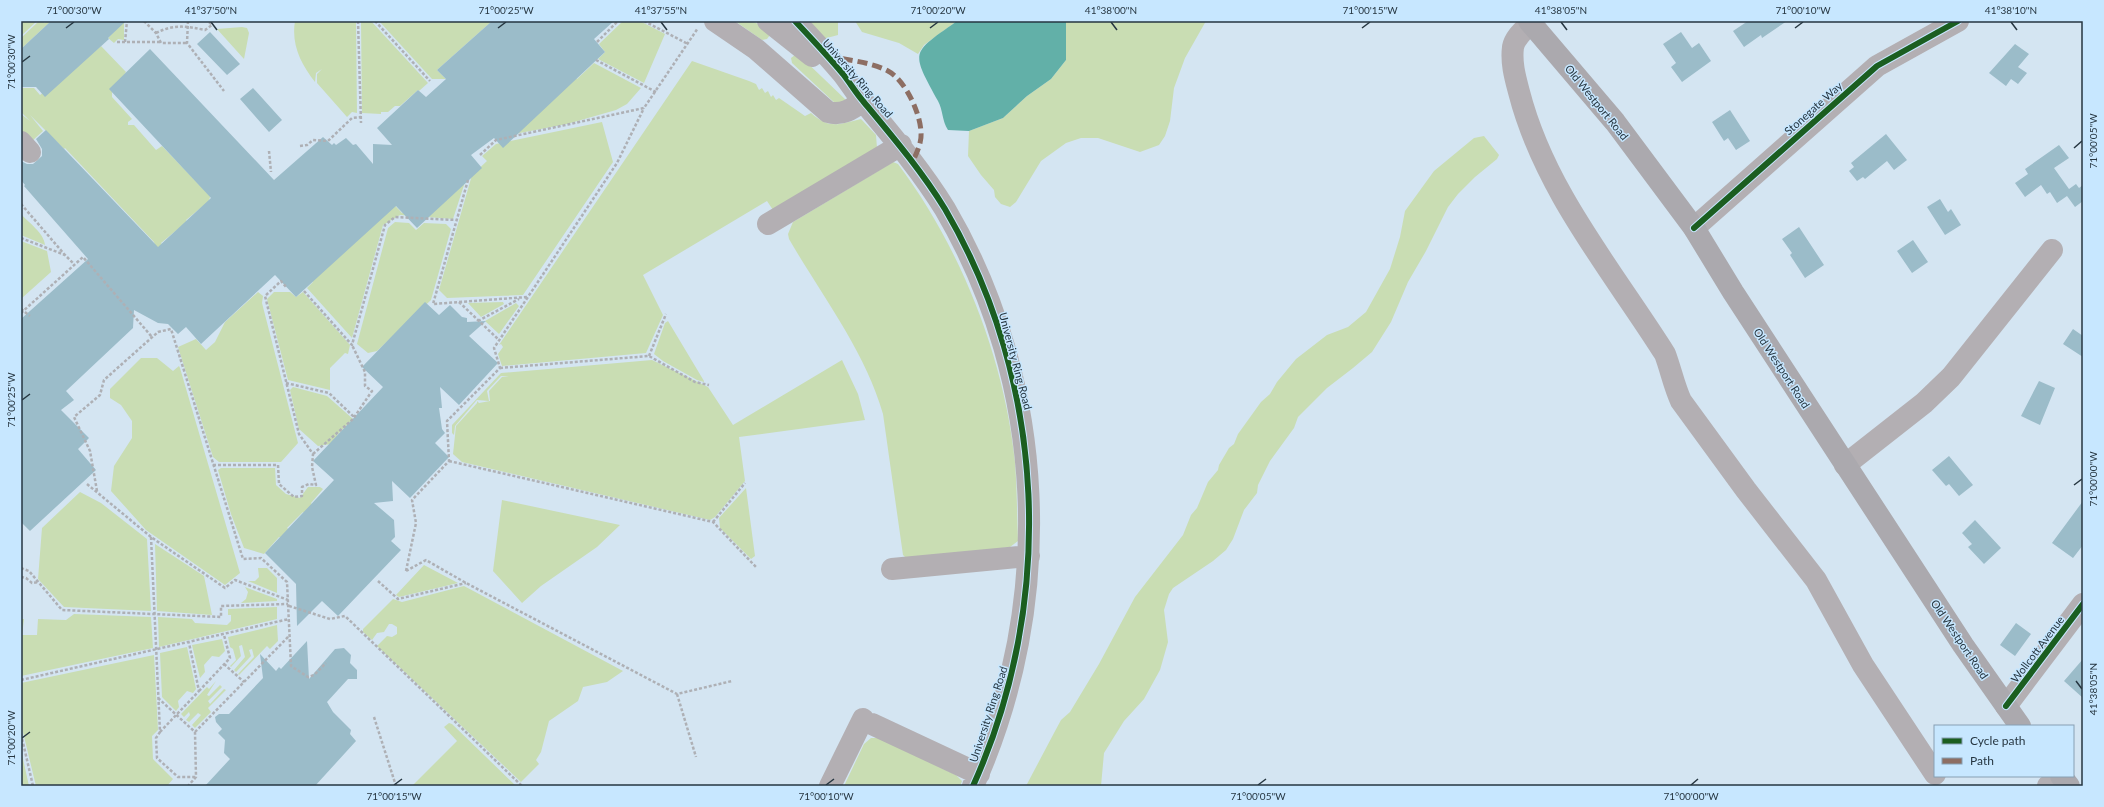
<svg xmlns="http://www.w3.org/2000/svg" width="2104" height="807" viewBox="0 0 2104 807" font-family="Lato,sans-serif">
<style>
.green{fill:#c9ddb3}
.water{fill:#62b0a8}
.building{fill:#9bbcc9}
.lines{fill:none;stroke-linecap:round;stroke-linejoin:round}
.path{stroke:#aeb0b5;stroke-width:2.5;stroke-dasharray:3 2;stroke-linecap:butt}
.minor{stroke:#b3afb3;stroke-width:22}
.major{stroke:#aba9ae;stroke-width:22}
.quiet{stroke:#8d6e63;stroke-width:5;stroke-dasharray:10 5;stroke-linecap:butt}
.cycleway-casing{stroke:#c7e7ff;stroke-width:8}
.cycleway{stroke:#1b5e20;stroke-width:6}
.ticks{fill:none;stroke:#263641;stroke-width:1.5}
.labels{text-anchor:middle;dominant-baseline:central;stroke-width:3;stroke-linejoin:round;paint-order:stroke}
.street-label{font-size:11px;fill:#263641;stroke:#c7e7ff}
.neatline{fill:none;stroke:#263641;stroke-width:1.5}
.ticks-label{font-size:10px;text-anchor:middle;fill:#263641}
</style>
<rect width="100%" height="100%" fill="#d4e5f2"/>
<path class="green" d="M21,21H37L21,36Z
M39,21H43L44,23L51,21L21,49V38Z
M124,21V40L118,39L114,43L108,38Z
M295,21H356L357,113L352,112L347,117L317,83V74L322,69L316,73L315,82C301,64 291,45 295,21Z
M361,21H371L428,83L419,91L418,90L400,106H395L388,112H381V114L362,113Z
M379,21H492L437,70L446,79H432Z
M623,21H640L665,34L644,83L598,59L605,52L599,44Z
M735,21C749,21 763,21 770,35L767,39L762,40Z
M804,21H838V35L823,39Z
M855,21H957L924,45L918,54L899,43L862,32Z
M1066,21H1206L1185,58L1174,88L1170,121L1165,136L1159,145L1140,152L1098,138H1081L1066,143L1041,161L1016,202L1010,207L1001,204L995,197L994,190L981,175L968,156L969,131L1003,118L1027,96L1051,79L1066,60Z
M242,27L247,28L249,33L244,59L217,29Z
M101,46L126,72L112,92V97L132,119L128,122V125H134L156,150L162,146L209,195H211L206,207L203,206L186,220L189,224L178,229L161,243L166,249L158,256L154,242L65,148L64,149L30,115L43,131L31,142L21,132V114L30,121L22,113L21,88H34L40,95Z
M795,55H799L846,100L837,105L792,63L791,58Z
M692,61L749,81L756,84L759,90L762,88L765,93L768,91L771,97L773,95L776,100L779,98L805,116L811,113C830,130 839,124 861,119L876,135L877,148L775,213L767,201L643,275L663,315L646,353L502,366L498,354L503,347L501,344L499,345Z
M594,63L641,88L627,104L616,110L567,124L494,138L568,69L577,79Z
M602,122L613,162L523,295L447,298L439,290L472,175L487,161L482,156L496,144Z
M1484,136L1499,155L1497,159L1475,177L1458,194L1448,207L1426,251L1408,282L1391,322L1372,352L1353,368L1327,388L1298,417L1294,428L1270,461L1258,485L1257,493L1244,510L1233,539L1226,550L1213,561L1173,588L1169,594L1164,610L1168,642L1160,670L1144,699L1124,721L1104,753L1101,786H1026L1054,733L1061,720L1070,712L1099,664L1135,597L1183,535L1191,515L1197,508L1208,482L1218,470L1219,465L1229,448L1234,444L1238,434L1261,402L1270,394L1277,382L1296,359L1327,335L1348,327L1366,312L1390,269L1400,237L1405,211L1434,171L1474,138Z
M893,162L898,164C961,248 1004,357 1015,462C1017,488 1017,515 1018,541L1010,547L937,558L905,557L903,555L883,414C865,351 822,296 789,239L788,234L793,222Z
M465,182L453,219L400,215L383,225L352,338L307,288L313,282L303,272L387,197L402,213L418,210Z
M21,214C29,223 44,233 45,245L21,235Z
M395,222L409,223L416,230L424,223L446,224L451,229L431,300L377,351L368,353L357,344L388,228Z
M21,241L47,251L51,272L22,298Z
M258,292L263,296L262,303L298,443L281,462H219L213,457L178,347L196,339L206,350L215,342L225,322Z
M274,292H290L296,297L303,292L350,345L348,354L345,353L330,368V390L288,380L267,299Z
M503,302L504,304L481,317L468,303Z
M516,303L519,306L499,334L485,321Z
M668,321L704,381V382L697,380L663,361L654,354L665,323Z
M141,358H157L173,371L179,366L180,368L240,573L225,585L146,530L111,491L114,466L132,438V421L121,405L110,398V389Z
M652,360L708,387L733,425L842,360L858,394L865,420L739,437L745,481L715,517L710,520L462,462L453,454L456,426L477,403V401L479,403L490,401L489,391L502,377L509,376H501L487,391L489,401L477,400L476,401L455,426L454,435L452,433V425L501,373Z
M293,387L327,396L353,419L337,435L338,443L318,446L299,429L290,390Z
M221,468H275L276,485L286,494L300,498L308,487H320L323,489L311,503L313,506L305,514L303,512L287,528L290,530L282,538L279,537L264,554L244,548L231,514L218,470Z
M746,488L755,556L751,559L720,528L719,518Z
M80,492L101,503L147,539L151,611L64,607L38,579L42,528Z
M502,500L620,525L597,547L541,586L522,603L493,571Z
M155,544L204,576L212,615L157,611Z
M424,565L458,583L399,597L396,595Z
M258,568H267L277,578V593L248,581H255L259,577Z
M464,586L623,671L607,682L583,687L578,701L549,721L541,752L536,760L539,764L521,782L377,646L387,636L392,637L397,634V627L392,624H389L384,632L377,633L372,640L363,632V629L393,599L402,602Z
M245,587L277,599V601L241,603L246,599L248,592Z
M277,607V619L159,647L158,617L192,619L195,623L227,625L231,621V615H228V609Z
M74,614L151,617L153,648L21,676V619H24L22,635H37L38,619L66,620Z
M277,625L278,641L270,649L267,646L239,675L238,674L254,657L252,649L249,650L251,656L236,672L234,670L245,657L242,645L239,646L241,656L231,667L230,666L236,660L233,649L230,647L228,637Z
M222,639L225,651L219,657L212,656L204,665L205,672L200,678L192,645Z
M187,647L196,689L193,693L187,691L178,701L179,707L176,711L162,697L160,653Z
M154,655L158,730L152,736L153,759L173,779L167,786H36L21,724V683Z
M216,681L207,695L209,696L220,685L222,687L208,701L210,704L224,689L226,690L208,708L211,712L195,728L192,725L201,715L198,713L189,722L186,720L190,715L189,712L184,717L181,714L207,687L209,689Z
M449,723L452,724L516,786H412L457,741L444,727Z
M871,738H879L956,775L962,781L960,786H844L864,744Z
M21,750L29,786H21Z"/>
<path class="water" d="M957,21H1066V60L1051,79L1027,96L1003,118L969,131L948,130C942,121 943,110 938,101C910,50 911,54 957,21Z"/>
<path class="building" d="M51,21H126L108,38L109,39L45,97L36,87H21V49Z
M492,21H614L594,39L605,52L503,148L494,138L471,155L482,168L417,228L396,206L296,297L275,275L201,344L186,327L178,334L168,324L158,323L134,310L133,328L66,391L74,400L61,410L89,438L78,449L96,470L30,531L21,522V319L88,259L24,186L25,185L21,180V161L27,164H33L42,156V149L36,139L46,130L158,247L211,198L109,89L150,49L274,180L323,137L332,145L334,143L336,145L346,138L353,145L356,144L373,164V144L392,145L377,128L418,90L426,97L446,79L437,70Z
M1748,21H1787L1762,38L1761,35L1744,47L1733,31Z
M210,32L240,64L227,75L197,44Z
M1681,32L1692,48L1699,43L1711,61L1682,82L1671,67L1676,63L1663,44Z
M2015,44L2029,54L2018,67L2027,73L2018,84L2011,79L2006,86L1989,73Z
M253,88L282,120L269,132L240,99Z
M1730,110L1750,141L1736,150L1728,138L1724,141L1712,122Z
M1886,134L1907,160L1894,170L1887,161L1865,179L1863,177L1857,181L1849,171L1854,167L1851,163Z
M2059,145L2069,158L2054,168L2069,189L2076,184L2079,188L2083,185V201L2075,207L2067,196L2057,203L2050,192L2047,194L2041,185L2025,197L2015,183L2028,174L2025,169Z
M1940,199L1948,212L1951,209L1961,225L1945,235L1927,207Z
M1799,227L1824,265L1805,278L1790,255L1792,253L1782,239Z
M1913,240L1928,262L1912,273L1897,251Z
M425,302L439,315L450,305L462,317L467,318V322L486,321L469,336L498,363L459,405L440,387L442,408H439L442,429L445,433L435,443L449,457L410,498L392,481L393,501L374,503L394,520L395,537L391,541L401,550L338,616L322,601L297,626L296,584L265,553L334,480L313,461L383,387L362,367Z
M2073,329L2083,336V357L2063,344Z
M2039,381L2055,388L2040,425L2021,416Z
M1949,456L1973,485L1959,496L1949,484L1946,486L1932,470Z
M2083,501V545L2073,558L2052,543Z
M1975,520L2001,548L1984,564L1968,547L1972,544L1962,533Z
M2016,623L2031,634L2015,656L2000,645Z
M307,641L309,679L335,649L344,648L351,655L350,663L357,670V679H348L327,702L333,712L351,730L350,734L356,741L315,786H205L230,759L224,753L225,740L218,733L222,729L216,722L215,717L219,714H229L263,678L260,654L276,671L279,667L281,669Z
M2083,659V698L2064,681Z"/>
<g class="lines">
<path class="path" d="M144,21L156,33L161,43H187
M188,21L187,43L224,91
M358,21L361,123
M375,21L430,81
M644,21L688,44
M156,33C174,24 186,26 205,30L212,25L208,21
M117,42H161
M125,42L127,21
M597,42L618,21
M596,60L656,92
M300,146L307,145L313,140L328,141L352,118L361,117
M269,151L271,172
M480,155L496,140L644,108L698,28
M468,180L433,304L527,297
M21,204L65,255
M21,238L65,255L74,264
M304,291L352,345L385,225L395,217L456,220
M459,302L499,340
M21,309L30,316
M21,313L83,257L152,337
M478,321L519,299
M649,356L666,314
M500,368L649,356L695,382L709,385
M286,383L329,393L354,417
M313,454L353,419L372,391L365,386V372L352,345
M449,461L713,522L756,567
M213,465H278L279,484L294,497L302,496V487L309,484L316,485L312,467L313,454L299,434L265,296L281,281L287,288
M87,484L151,537L225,588L235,580L288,600
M97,491L90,451L74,417L100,395L104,380L158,332L171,329L243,559L261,558L287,582L291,666L308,677L314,675L326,663
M713,522L745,483
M151,537L160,732L156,738L157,758L178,777H196
M21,568L29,571L62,610L221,617V606L288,604
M406,571L416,523L412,500L449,461L447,421L500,368L494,348L617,163L644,108
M406,571L426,560L466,583L677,694L732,681
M21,577L26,578L32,583L38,582
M378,581L398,599L466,583
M289,606L330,619L345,616L522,786
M224,664L244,682
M21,680L289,619
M199,691L230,658L224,635
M677,694L696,757
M158,698L195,732L196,777L188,786
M374,717L396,786
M160,732L199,691L189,643
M195,732L289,636
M21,734L33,786"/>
<path class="minor" d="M715,21L756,49L828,112C842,116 852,109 863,101
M768,21L812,56
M795,21C811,38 828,56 843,74C850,83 856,93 863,101C892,136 921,170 945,209C1047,383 1056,602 973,786
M1531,23C1524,30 1515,37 1513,47C1511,63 1515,77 1519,92C1544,190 1612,270 1665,354C1671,370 1674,386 1681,401L1746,490L1816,580L1863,665L1935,774
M21,142L30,152
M768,224L901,145
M1694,228L1877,66L1958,21
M1845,465L1924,403L1951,377L2052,250
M892,569L1029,556
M2006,706L2083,604
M872,724L979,774
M830,786L863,719
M2048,786L2062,777"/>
<path class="major" d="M1529,21L1615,122L1694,228L1733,292L1963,645L2020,726
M2061,776L2069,786"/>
<path class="quiet" d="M828,56C847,60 871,62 888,71C905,80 920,112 921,132C922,142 917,152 913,161"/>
<defs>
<path id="cycleway" d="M795,21C811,38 828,56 843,74C850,83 856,93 863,101C892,136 921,170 945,209C1047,383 1056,602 973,786
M1694,228L1877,66L1958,21
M2006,706L2083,604"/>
</defs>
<use href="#cycleway" class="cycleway-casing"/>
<use href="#cycleway" class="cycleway"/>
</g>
<path class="ticks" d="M211,22L217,30M661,22L667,30M1111,22L1117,30M1561,22L1567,30M2011,22L2017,30M66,28L74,22M498,28L506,22M930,28L938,22M1362,28L1370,22M1795,28L1803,22M22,62L30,56M2074,148L2082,141M22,400L30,394M2074,485L2082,479M2076,681L2082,689M22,738L30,732M394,785L402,779M826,785L834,779M1258,785L1266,779M1691,785L1698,779"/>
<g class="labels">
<g class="street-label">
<text transform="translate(858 78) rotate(49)">University Ring Road</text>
<text transform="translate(1597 102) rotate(51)">Old Westport Road</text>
<text transform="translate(1813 108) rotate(-42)">Stonegate Way</text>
<text transform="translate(1016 361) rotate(75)">University Ring Road</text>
<text transform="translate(1782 368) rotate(57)">Old Westport Road</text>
<text transform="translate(1960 639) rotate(56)">Old Westport Road</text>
<text transform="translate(2037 649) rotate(-53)">Wollcott Avenue</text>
<text transform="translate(988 714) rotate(-72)">University Ring Road</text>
</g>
</g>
<rect width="2104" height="807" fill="none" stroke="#c7e7ff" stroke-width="44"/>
<rect x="1934" y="725" width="140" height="52" fill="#c7e7ff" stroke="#87a0b3"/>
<rect x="1942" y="738" width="20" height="6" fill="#1b5e20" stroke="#87a0b3"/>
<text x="1970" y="745" font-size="12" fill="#263641">Cycle path</text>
<rect x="1942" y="758" width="20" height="6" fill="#8d6e63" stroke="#87a0b3"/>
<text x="1970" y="765" font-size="12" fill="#263641">Path</text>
<rect x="22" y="22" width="2060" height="763" class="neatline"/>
<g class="ticks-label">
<text x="74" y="14">71°00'30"W</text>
<text x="211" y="14">41°37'50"N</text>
<text x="506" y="14">71°00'25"W</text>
<text x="661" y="14">41°37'55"N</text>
<text x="938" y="14">71°00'20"W</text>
<text x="1111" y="14">41°38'00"N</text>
<text x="1370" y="14">71°00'15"W</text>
<text x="1561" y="14">41°38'05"N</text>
<text x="1803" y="14">71°00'10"W</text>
<text x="2011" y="14">41°38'10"N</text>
<text transform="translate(11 62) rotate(-90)" y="4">71°00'30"W</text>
<text transform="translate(2093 141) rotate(-90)" y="4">71°00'05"W</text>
<text transform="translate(11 400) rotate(-90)" y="4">71°00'25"W</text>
<text transform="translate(2093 479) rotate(-90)" y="4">71°00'00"W</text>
<text transform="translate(2093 689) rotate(-90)" y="4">41°38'05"N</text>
<text transform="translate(11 738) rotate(-90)" y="4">71°00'20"W</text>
<text x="394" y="800">71°00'15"W</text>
<text x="826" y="800">71°00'10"W</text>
<text x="1258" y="800">71°00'05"W</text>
<text x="1691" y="800">71°00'00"W</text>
</g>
</svg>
